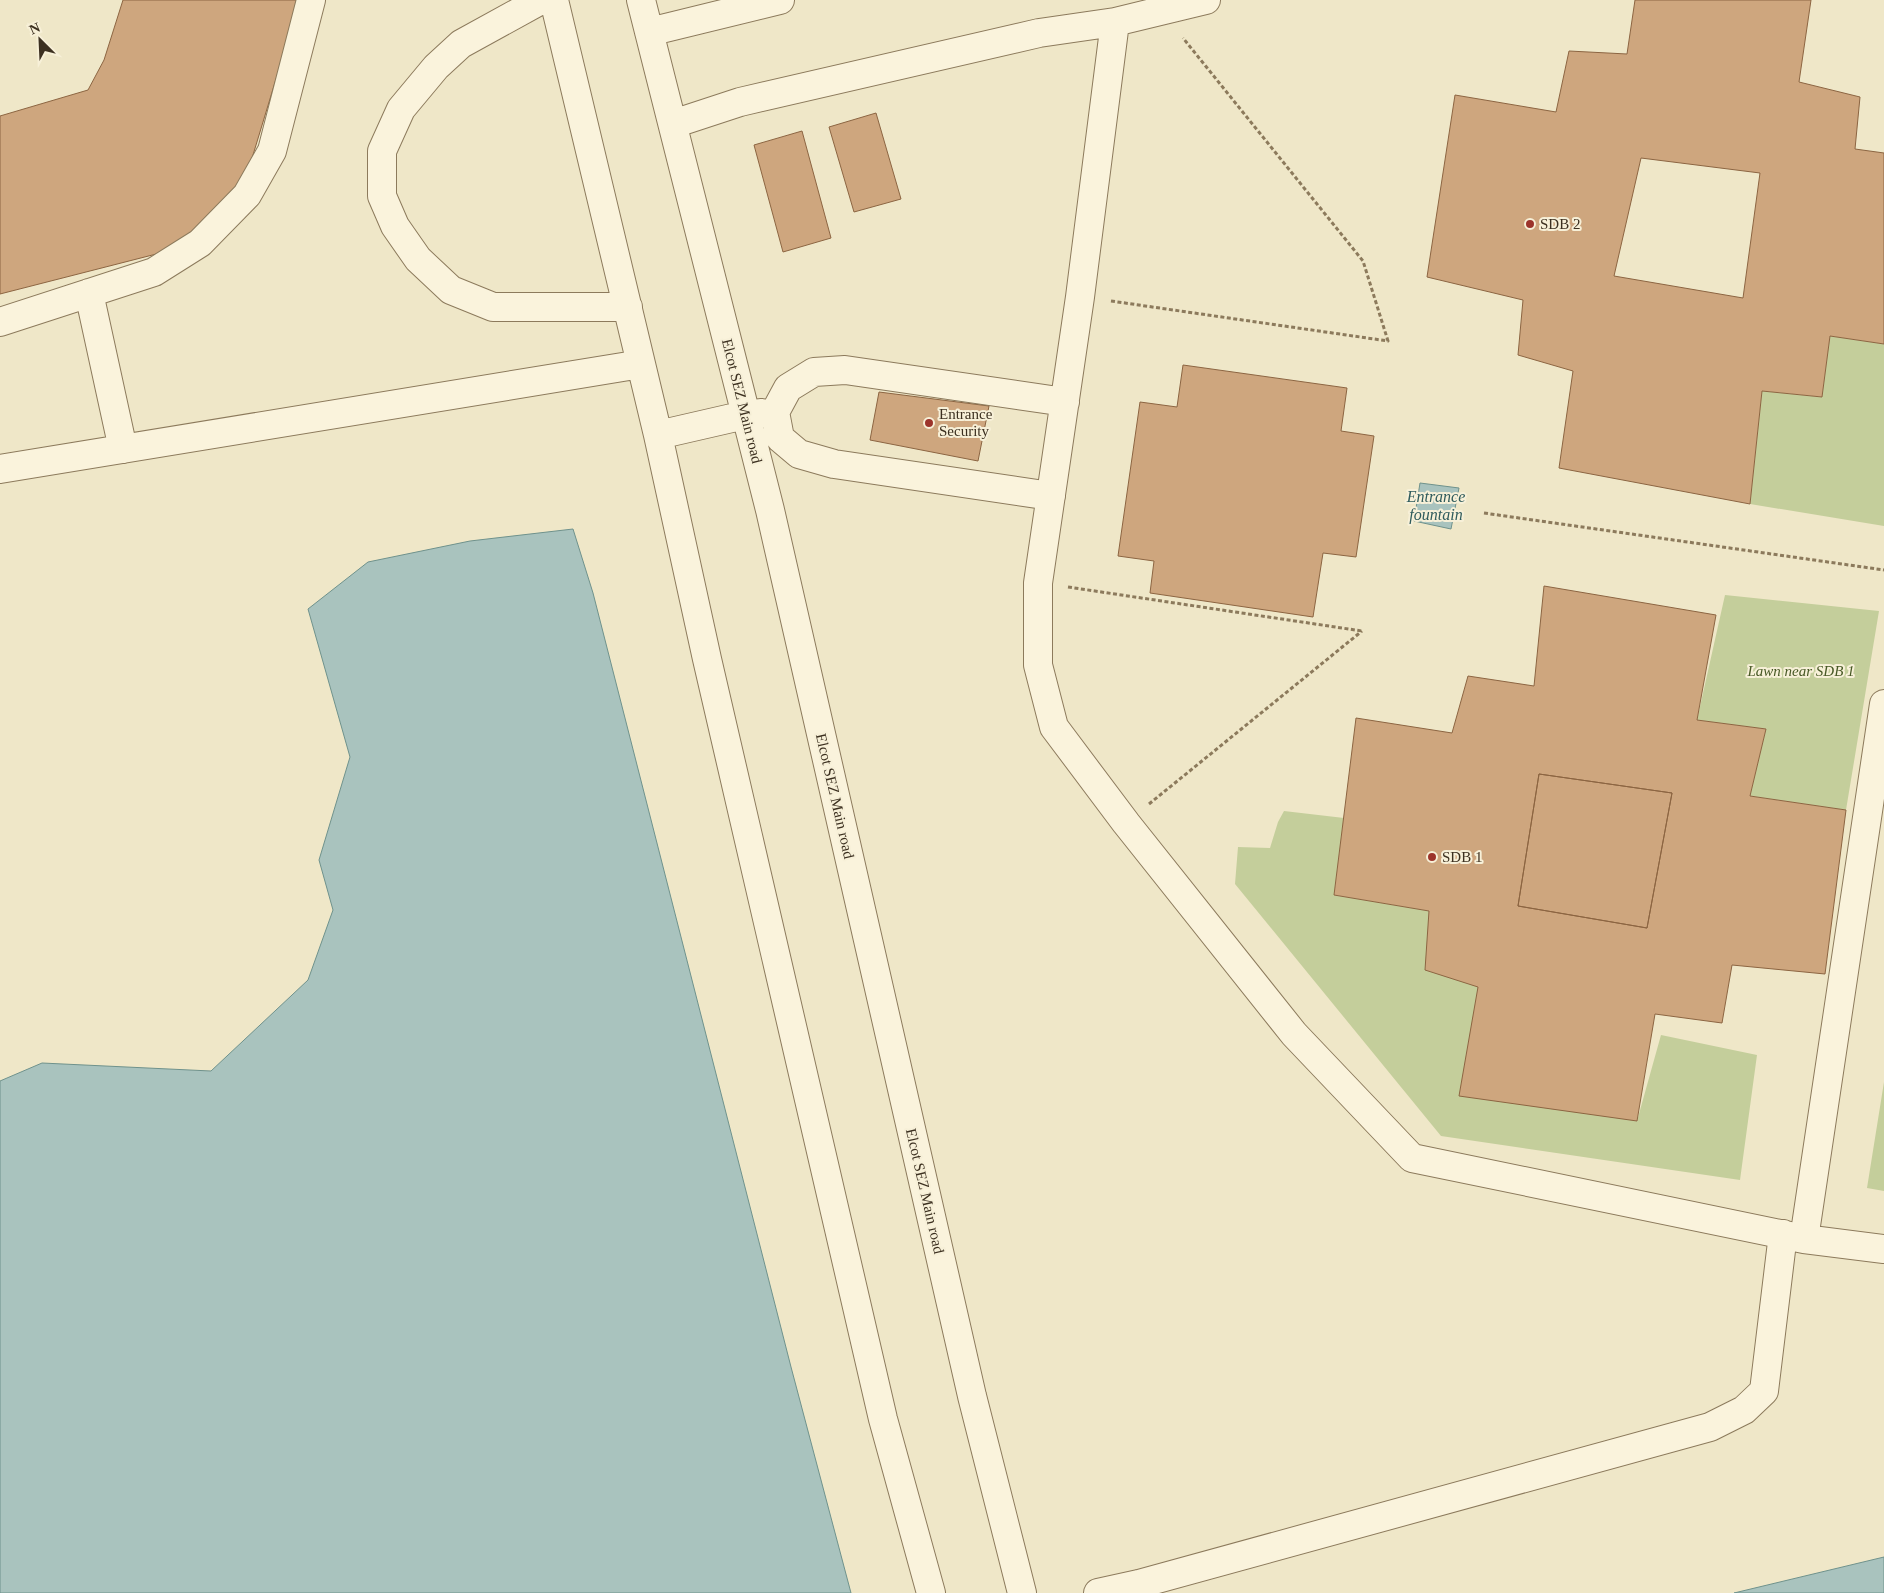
<svg xmlns="http://www.w3.org/2000/svg" width="1884" height="1593" viewBox="0 0 1884 1593" font-family="'Times New Roman',serif">
<style>
.green{fill:#c4ce9b}
.water{fill:#a9c3be;stroke:#6f928c}
.building{fill:#cea67e;stroke:#8c6542;fill-rule:evenodd}
.lines{fill:none;stroke-linecap:round;stroke-linejoin:round}
.minor-casing{stroke:#8c7a5c;stroke-width:30}
.path{stroke:#8c7a5c;stroke-width:3;stroke-dasharray:4 2.5;stroke-linecap:butt}
.minor{stroke:#faf3dc;stroke-width:28}
.poi-dot{fill:#9c342b;stroke:#f7f0d8;stroke-width:2}
.labels{text-anchor:middle;dominant-baseline:central;stroke-width:4;stroke-linejoin:round;paint-order:stroke}
.poi-label{font-size:15px;fill:#3c3020;stroke:#f7f0d8;text-anchor:start}
.street-label{font-size:15px;fill:#3c3020;stroke:#f7f0d8}
.park-label{font-size:15px;font-style:italic;fill:#485926;stroke:#f7f0d8}
.water-label{font-size:16px;font-style:italic;fill:#2f5b5c;stroke:#f7f0d8}
</style>
<rect width="100%" height="100%" fill="#efe7c8"/>
<path class="green" d="M1830,336L1884,344V526L1750,504L1762,391L1822,397Z
M1725,595L1879,611L1846,810L1750,796L1766,729L1697,720Z
M1284,811L1344,818L1334,895L1429,911L1478,987L1637,1121L1661,1035L1757,1055L1740,1180L1441,1136L1235,884L1238,847L1270,848L1278,822Z
M1884,1082V1191L1867,1188Z"/>
<path class="water" d="M1420,483L1459,488L1451,529L1414,521Z
M573,529L593,593L791,1367L851,1593H0V1081L42,1063L211,1071L308,980L333,910L319,860L350,757L308,609L368,562L470,541Z
M1884,1557V1593H1734Z"/>
<path class="building" d="M123,0H300L246,178L224,214L172,250L0,294V116L88,90L104,60Z
M1635,0H1811L1799,82L1860,97L1855,149L1884,153V344L1830,336L1822,397L1762,391L1750,504L1559,468L1573,371L1518,355L1523,300L1427,277L1455,95L1556,112L1569,51L1627,54ZM1641,158L1760,173L1743,298L1614,276Z
M876,113L901,199L854,212L829,127Z
M802,131L831,238L783,252L754,145Z
M1183,365L1347,388L1341,431L1374,436L1356,557L1323,553L1313,617L1150,593L1154,561L1118,556L1140,402L1177,407Z
M879,392L989,406L978,461L870,440Z
M1544,586L1716,615L1697,720L1766,729L1750,796L1846,810L1825,974L1732,965L1722,1023L1655,1014L1637,1121L1459,1096L1478,987L1425,970L1429,911L1334,895L1356,718L1452,733L1468,676L1534,686ZM1539,774L1672,793L1647,928L1518,906Z
M1539,774L1672,793L1647,928L1518,906Z"/>
<g class="lines">
<defs>
<path id="minor" d="M541,0L461,44L436,67L401,109L382,151V196L395,226L418,259L451,290L493,307H628
M554,0L658,435L707,659L883,1419L931,1593
M641,0L770,510L972,1396L1022,1593
M1115,22L1206,0
M649,32L780,0
M673,124L740,102L1039,33L1115,22L1080,297L1038,583V665L1054,727L1126,823L1294,1034L1412,1158L1804,1239L1884,1249
M89,293L123,449
M0,322L154,272L200,243L247,195L272,151L311,0
M658,435L745,415L762,413
M0,469L641,364
M1051,496L834,464L799,454L780,438L775,412L788,388L814,372L845,370L1065,402
M1804,1239L1884,704
M1098,1593L1139,1584L1710,1427L1744,1410L1764,1391L1783,1234"/>
</defs>
<use href="#minor" class="minor-casing"/>
<path class="path" d="M1111,301L1388,341L1363,261L1183,38
M1484,513L1884,570
M1068,587L1362,631
M1149,804L1362,631"/>
<use href="#minor" class="minor"/>
</g>
<g class="poi-dot">
<circle cx="1530" cy="224" r="5"/>
<circle cx="929" cy="423" r="5"/>
<circle cx="1432" cy="857" r="5"/>
</g>
<g class="labels">
<g class="poi-label">
<text x="1540" y="224">SDB 2</text>
<text x="939" y="414">Entrance<tspan x="939" dy="17">Security</tspan></text>
<text x="1442" y="857">SDB 1</text>
</g>
<g class="street-label">
<text transform="translate(742 401) rotate(76)">Elcot SEZ Main road</text>
<text transform="translate(835 796) rotate(77)">Elcot SEZ Main road</text>
<text transform="translate(925 1191) rotate(77)">Elcot SEZ Main road</text>
</g>
<g class="park-label">
<text x="1801" y="671">Lawn near SDB 1</text>
</g>
<g class="water-label">
<text x="1436" y="496">Entrance<tspan x="1436" dy="18">fountain</tspan></text>
</g>
</g>
<g transform="translate(40 40) rotate(336)" stroke="#f7f0d8" stroke-width="4" paint-order="stroke">
<path d="M0-4L9 19L0 12L-9 19Z" fill="#3c3020"/>
<text y="-8" font-size="14" font-weight="bold" text-anchor="middle" fill="#3c3020">N</text>
</g>
</svg>
